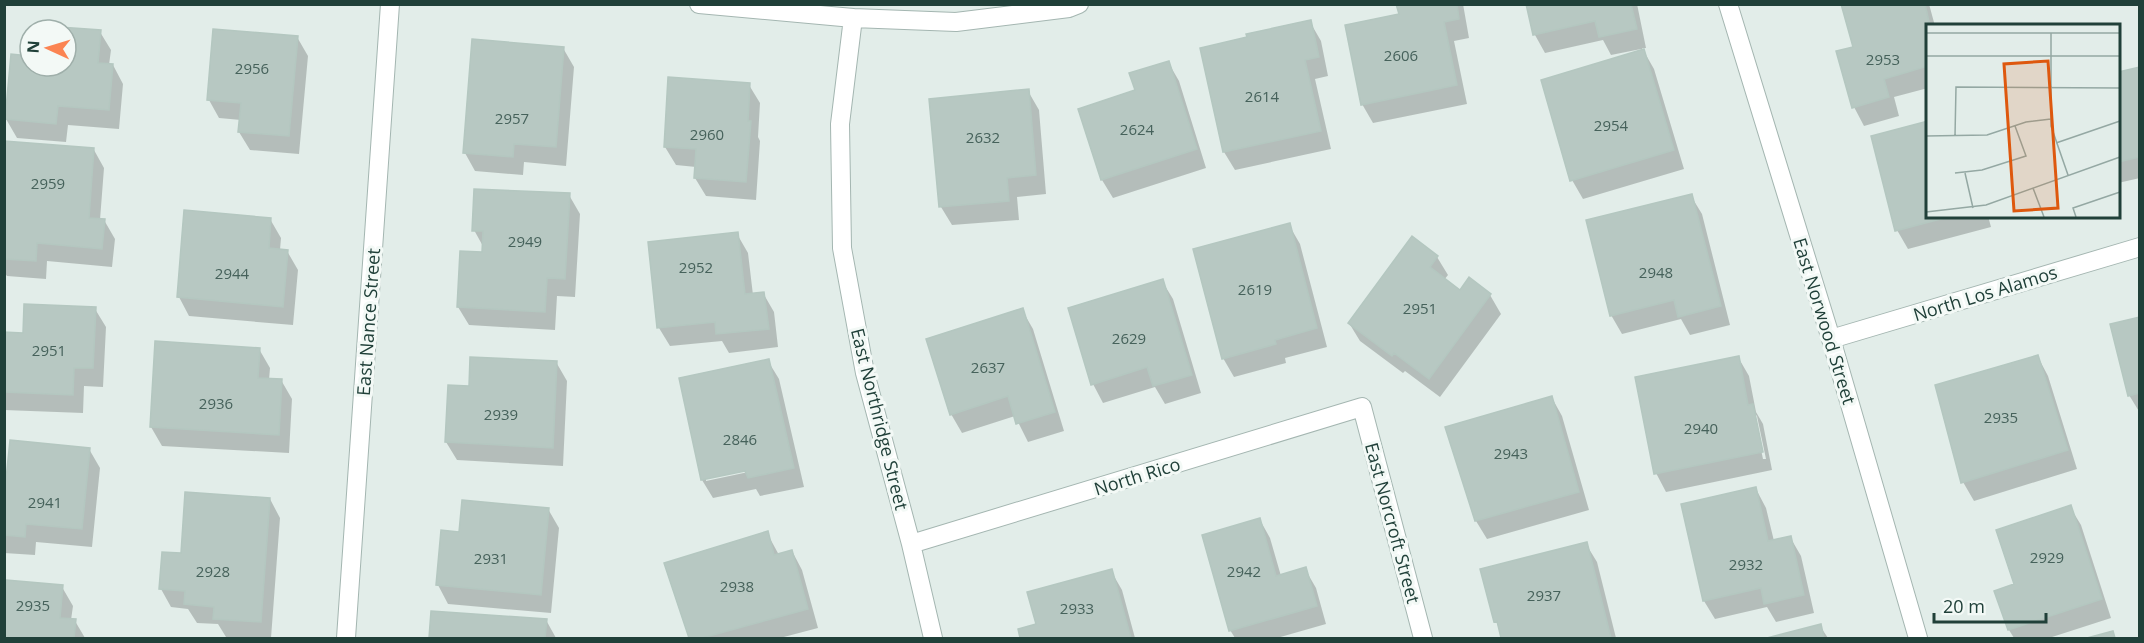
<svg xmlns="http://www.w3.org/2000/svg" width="2144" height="643" viewBox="0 0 2144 643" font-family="'Open Sans',sans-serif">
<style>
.shadow{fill:#0003;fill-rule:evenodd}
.building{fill:#b7c8c2;stroke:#b4c7c0;stroke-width:1.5}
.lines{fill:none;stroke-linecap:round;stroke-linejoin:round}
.street-casing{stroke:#a4b6b1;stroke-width:20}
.street{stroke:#fff;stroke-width:18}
.labels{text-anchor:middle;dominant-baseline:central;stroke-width:6;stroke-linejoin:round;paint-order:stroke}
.number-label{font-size:15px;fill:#46625b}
.street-label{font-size:18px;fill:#204039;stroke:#f3f9f6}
.inset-road{fill:none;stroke:#94a8a3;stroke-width:1.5}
.view{fill:#de580e;fill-opacity:0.15;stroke:#de580e;stroke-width:3}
.inset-edge{fill:none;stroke:#204039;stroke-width:3}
</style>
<rect width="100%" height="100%" fill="#e2ede9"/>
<path class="shadow" d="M1398,4H1463L1469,38L1454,41L1467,104L1373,123L1362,104L1400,16Z
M1528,4H1637L1646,48H1642L1654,69L1684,169L1583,199L1572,180L1641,51V49L1611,55L1603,40L1545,53L1535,35Z
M1843,4H1929L1935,26H1928V88L1894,97L1899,116L1864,126L1854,107L1855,48Z
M1310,22L1321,41L1328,76L1315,79L1331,149L1235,170L1224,152Z
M46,28L100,32L111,50L109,65H113L123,84L119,129L68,125L66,142L17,138L6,119L30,57V66H66V30H46Z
M297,37L308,56L299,154L250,150L239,132L241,120L219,118L209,100Z
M563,48L574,67L566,166L524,162L523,175L475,171L465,153Z
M1168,62L1179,81L1206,168L1113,198L1102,180L1080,110L1137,91Z
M2140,68V178L2118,183V73Z
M749,85L760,103L758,137L760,141L756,200L706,196L695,178L696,167L676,165L665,147Z
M1028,91L1039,110L1046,194L1017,197L1019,220L952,225L941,207Z
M1928,123V216H1988L1991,227L1908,249L1897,230Z
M4,142L94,150L104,168L100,220H104L115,239L112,267L47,261L46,279L7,276L4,272Z
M569,195L580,214L575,297L557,296L555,330L469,325L458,307L483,254L484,248L474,230Z
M1691,196L1702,214L1730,325L1690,335L1681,319L1622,334L1611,315Z
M270,219L281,238L280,250L287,251L298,270L293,325L189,316L179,297Z
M1289,225L1300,244L1327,347L1285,358L1286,363L1234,377L1223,358Z
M737,234L748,253L753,295L763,293L774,312L778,347L729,353L722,341L670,346L659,328Z
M1437,257L1448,275L1444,280L1460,292L1490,295L1501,314L1440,397L1405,371L1403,373L1360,341L1349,323Z
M1162,281L1173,299L1201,393L1165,404L1155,387L1103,403L1093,384Z
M95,309L106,327L103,387L84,386L83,413L4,410V334L25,335Z
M1022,310L1033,329L1064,431L1028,442L1015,416L962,433L951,414Z
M2140,319V413L2129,395Z
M259,349L270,368L269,380H281L292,399L289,453L162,446L151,427Z
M1738,357L1749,376L1756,412L1763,424L1772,470L1666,492L1656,473ZM1753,412L1757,416L1766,459H1763Z
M2038,357L2048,376L2077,469L1974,501L1963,482Z
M768,361L779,379L804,487L760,496L756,489L713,498L702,480L681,380ZM753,468V471L706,481V478Z
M556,362L567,381L563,466L457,460L446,442L470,387Z
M1552,398L1562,416L1589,510L1487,539L1476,521L1467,488Z
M89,449L100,468L92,547L36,542L35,555L4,553V481Z
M1756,489L1766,508L1774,541L1790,537L1801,556L1814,613L1776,622L1767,607L1715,619L1704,601Z
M270,499L280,518L271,638L226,637L218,624L197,623L188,609L171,607L161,589L182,555Z
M2070,507L2081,525L2111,618L2049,638H2014L2009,630L1996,592L2016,585Z
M548,509L559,528L551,613L448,604L438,585L460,533Z
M1260,520L1270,538L1281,576L1305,569L1316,588L1326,624L1277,638H1235L1230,630Z
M767,533L779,555L792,551L802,570L818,628L780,638H690L666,564Z
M1586,544L1597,562L1616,638H1503L1496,621Z
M1111,571L1122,590L1135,638H1022L1020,630L1038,625Z
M7,582L62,587L73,606L71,620L75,621L85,638H4Z
M432,613L546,620L556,638H431Z
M1820,626L1828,638H1773Z"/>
<path class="building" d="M1396,4H1457L1459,19L1444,22L1457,85L1361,105L1345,25L1399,14Z
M1526,4H1631L1637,29L1599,37L1595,21L1533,35Z
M1841,4H1925L1930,26H1928V66L1884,79L1889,97L1852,108L1836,51L1853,47Z
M1311,20L1319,57L1305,60L1321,131L1223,152L1200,48L1247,37L1246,34Z
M45,26L101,30L98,63L113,64L109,110L58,106L56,124L5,119L11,54L30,56V66H66V30H45Z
M213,29L298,36L289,136L238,132L241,103L207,100Z
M472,39L564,47L556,147L514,144L513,157L463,153Z
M1644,49L1674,150L1570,181L1541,80Z
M1169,61L1197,149L1101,180L1078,109L1135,90L1129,73Z
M2140,67V157L2118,162V72Z
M668,77L750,83L748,121H751L746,182L694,178L696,149L664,147Z
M1029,89L1036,175L1007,178L1009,201L939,207L929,99Z
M1928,121V216H1952L1895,231L1871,136Z
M4,141L94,148L89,218L105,219L102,249L37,243L36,261L4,259Z
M474,189L570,193L565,279L547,278L545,312L457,307L460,251L482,252L483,231H472Z
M1692,194L1721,306L1678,317L1674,300L1610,316L1586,220Z
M184,210L271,218L269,248L288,250L283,307L177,297Z
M1290,223L1317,328L1275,340L1276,344L1222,359L1193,249Z
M738,232L745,294L764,292L769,329L716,334L715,322L657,328L648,242Z
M1412,236L1438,256L1430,267L1460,290L1469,277L1491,294L1429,379L1394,353L1392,356L1348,323Z
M1163,279L1192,375L1153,386L1147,367L1091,385L1068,308Z
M24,304L96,307L93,368H74L73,395L4,392V332L23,333Z
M1023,308L1055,412L1016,424L1008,396L950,415L926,339Z
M2140,317V393L2128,396L2110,324Z
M155,341L260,348L258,378L282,379L279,435L150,427Z
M2038,355L2068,450L1961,483L1935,385Z
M1739,356L1748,405L1753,404L1763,452L1654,474L1635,377Z
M470,357L557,361L553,448L445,442L448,385L469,386Z
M769,359L794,468L748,478L745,471L701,480L679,378Z
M1552,396L1579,492L1475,521L1445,427Z
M10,440L90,448L82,529L26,524L25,537L4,535V479H6Z
M1756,487L1768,541L1791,536L1804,595L1764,604L1761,588L1703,601L1681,504Z
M185,492L270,498L261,622L213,619L214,607L184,604L185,591L159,589L162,552L181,553Z
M462,500L549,508L541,595L436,585L441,530L459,532Z
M2071,505L2102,599L2008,630L1994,591L2014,584L1996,530Z
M1260,518L1276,576L1306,567L1317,606L1229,631L1202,535Z
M768,531L774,555L792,550L808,609L702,638H689L664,563Z
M1587,542L1611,638H1501L1497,621L1494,622L1480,569Z
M1112,569L1131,638H1020L1018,629L1036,624L1027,592Z
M6,580L63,585L60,618L76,619L74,638H4Z
M431,611L547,619L545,638H429Z
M1821,624L1824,638H1767Z
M2113,631L2115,638H2087Z"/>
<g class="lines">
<defs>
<path id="street" d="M699,4L853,18L956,22L1069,8L1079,4
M1728,4L1831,339L1918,638
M853,18L840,124L842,248L865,373L911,544L933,638
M1831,339L2140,247
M911,544L1362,407L1423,638
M346,638L390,4"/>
</defs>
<use href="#street" class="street-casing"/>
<use href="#street" class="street"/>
</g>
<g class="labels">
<g class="number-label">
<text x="1401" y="55">2606</text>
<text x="1883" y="59">2953</text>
<text x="252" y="68">2956</text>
<text x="1262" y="96">2614</text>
<text x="512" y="118">2957</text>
<text x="1611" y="125">2954</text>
<text x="1137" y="129">2624</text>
<text x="707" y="134">2960</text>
<text x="983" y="137">2632</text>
<text x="48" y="183">2959</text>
<text x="525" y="241">2949</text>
<text x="696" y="267">2952</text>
<text x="1656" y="272">2948</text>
<text x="232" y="273">2944</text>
<text x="1255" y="289">2619</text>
<text x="1420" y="308">2951</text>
<text x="1129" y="338">2629</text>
<text x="49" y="350">2951</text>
<text x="988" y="367">2637</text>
<text x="216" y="403">2936</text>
<text x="501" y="414">2939</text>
<text x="2001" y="417">2935</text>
<text x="1701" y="428">2940</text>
<text x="740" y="439">2846</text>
<text x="1511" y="453">2943</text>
<text x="45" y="502">2941</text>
<text x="2047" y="557">2929</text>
<text x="491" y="558">2931</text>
<text x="1746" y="564">2932</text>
<text x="213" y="571">2928</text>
<text x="1244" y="571">2942</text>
<text x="737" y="586">2938</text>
<text x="1544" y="595">2937</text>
<text x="33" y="605">2935</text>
<text x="1077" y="608">2933</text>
</g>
<g class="street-label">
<text transform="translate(1985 293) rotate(-17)">North Los Alamos</text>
<text transform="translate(1825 321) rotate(73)">East Norwood Street</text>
<text transform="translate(368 322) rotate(-86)">East Nance Street</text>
<text transform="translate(880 419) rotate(76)">East Northridge Street</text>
<text transform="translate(1137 476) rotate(-17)">North Rico</text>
<text transform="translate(1393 523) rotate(75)">East Norcroft Street</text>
</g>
</g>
<g transform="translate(1926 24)">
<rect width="194" height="194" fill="#e2ede9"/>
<path class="inset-road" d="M0,9H194M125,9V102L142,151M0,32H194M0,112L61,111L100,98L125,95M29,112L30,63L194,64M130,119L194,97M29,149L56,146L100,132L89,102M39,149L47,184M107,164L118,193M0,188L60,181L194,133M150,193L147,184L194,168"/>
<path class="view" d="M122,37L132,184L88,187L78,40Z"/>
<rect width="194" height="194" class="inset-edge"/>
</g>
<rect width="2144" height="643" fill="none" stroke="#204039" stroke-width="12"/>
<g transform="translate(48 48) rotate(274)"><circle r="28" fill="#f3f9f6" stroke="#9fafaa" stroke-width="1.5"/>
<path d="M0-4.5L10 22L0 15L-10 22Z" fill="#fb8452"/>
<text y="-9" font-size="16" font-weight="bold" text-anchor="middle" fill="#204039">N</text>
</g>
<path d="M1934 613v9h112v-9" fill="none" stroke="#204039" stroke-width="3"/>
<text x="1943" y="613" font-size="18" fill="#204039" stroke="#f3f9f6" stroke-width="4.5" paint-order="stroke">20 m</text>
</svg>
